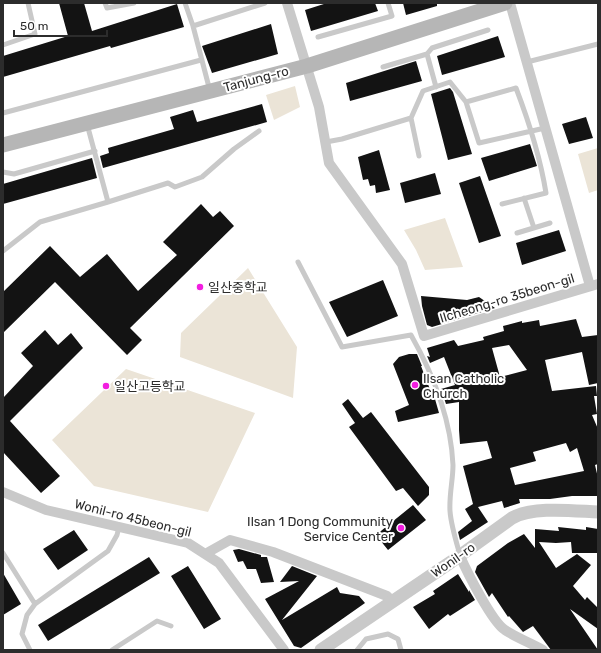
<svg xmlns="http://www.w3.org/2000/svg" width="601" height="653" viewBox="0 0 601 653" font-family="Rubik,'Noto Sans KR',sans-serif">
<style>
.green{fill:#ebe4d7}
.building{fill:#131313;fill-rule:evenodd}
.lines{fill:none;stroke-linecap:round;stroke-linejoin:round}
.service{stroke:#c9c9c9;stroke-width:5}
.minor{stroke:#c9c9c9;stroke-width:10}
.tertiary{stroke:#c9c9c9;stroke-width:13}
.secondary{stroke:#b6b6b6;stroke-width:15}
.poi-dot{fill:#f21ee0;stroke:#fff;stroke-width:1.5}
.labels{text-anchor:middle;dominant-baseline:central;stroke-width:4;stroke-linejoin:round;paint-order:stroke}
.street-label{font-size:13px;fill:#2c2c2c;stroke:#fff}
.poi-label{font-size:13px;fill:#2c2c2c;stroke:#fff;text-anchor:start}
</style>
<rect width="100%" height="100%" fill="#fff"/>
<path class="green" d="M295,86L300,107L274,120L266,95Z
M598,148V190L589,193L578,154Z
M445,218L463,267L425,270L416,250L404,230Z
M248,268L297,347L293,398L180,357L181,333Z
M126,369L255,413L208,512L94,486L52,440Z"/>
<path class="building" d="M59,3H84L92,31L177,4L184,27L111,48L110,46L3,77V56L68,36Z
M327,3H375L378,11L311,31L305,10Z
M403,3H437V6L406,15Z
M271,24L278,54L212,73L202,46Z
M498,36L505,57L442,75L437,56Z
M416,61L422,81L350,101L346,83Z
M450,88L453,92L472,154L448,160L431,94Z
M262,104L267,122L103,168L100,156L109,153L108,148L174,129L170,117L193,110L197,122Z
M586,117L593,138L569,144L562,124Z
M530,144L537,166L489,181L481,158Z
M379,150L390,190L376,193L375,185L370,186L368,179L363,180L358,157Z
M92,158L97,178L3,204V184Z
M435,173L441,194L405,203L400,183Z
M480,176L501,236L479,243L459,183Z
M201,204L213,217L220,211L234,226L130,328L142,340L127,355L55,282L3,333V292L50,246L80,277L107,254L138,291L177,255L163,242Z
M559,230L566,251L522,265L516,243Z
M383,280L398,316L347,337L329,302Z
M421,296L467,300L479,297L495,308L432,327L427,325L422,306Z
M576,319L582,337L598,335V383L589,385L582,352L545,360L552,391L596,386L597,396H594L597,414L592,415L598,429V464L595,465L598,478V496H572L550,499H519L520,503L504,508L502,501L478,507L488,522L460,540L458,532L472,521L465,509L473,504L463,466L492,458L487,441L460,444L459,430V402L446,404L441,389L455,385L444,357L430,363L427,356L430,357L427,348L454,340L458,346L484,340L483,337L504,331L503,326L522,321V323L539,320L540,326ZM509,345L527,370L500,377L492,348ZM566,443L570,452L577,448L584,471L515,485L510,468L536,461L533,452Z
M45,330L58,345L71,333L83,348L10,421L60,476L41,493L3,452V398L33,366L21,353Z
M409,354H417L422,366H421L431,392H433L439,413L398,422L395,411L409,405L393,364L399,357Z
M348,399L363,418L371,412L429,487V495L418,506L403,488L396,491L349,427L355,423L342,404Z
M413,505L426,520L388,550L376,535Z
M558,527L586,530V527L598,529V553H572L571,542L556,543L539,542L556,568L577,554L591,565L573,586L585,600L587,597L598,608V629L570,609L598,650H551L533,626L523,632L509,616L508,617L492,593L489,597L475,572L477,566L508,543L524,534L535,548V529L559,531Z
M74,530L88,550L58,570L43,549Z
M239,549L261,555V557H267L274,582L261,583L256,569H247L243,561L238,562L233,550Z
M149,557L160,573L48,641L38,625Z
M188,566L221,619L204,629L171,576Z
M292,566L317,576L282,620L337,587L340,593L359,596L365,603L301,648L294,646L265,599L299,581L280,582Z
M3,573L21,604L3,615Z
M458,574L469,592V590L475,600L450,616L448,614L429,629L413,607L435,594L433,591Z"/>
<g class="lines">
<path class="service" d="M105,3L107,8L134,3
M185,3L193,26L210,91
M193,26L265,3
M318,37L392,16L388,3
M3,45L35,34L28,3
M527,62L598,44
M383,67L427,54
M436,87L427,54L432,48L488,30
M466,102L516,88C529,122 540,156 546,193L502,204
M3,113L201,60
M411,118L419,156
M87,124L108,202
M326,142L342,139L411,118L423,91L450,82L466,102L479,143L545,128
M3,172L14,174L95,151
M524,198L534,228
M517,233L550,223
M3,251L40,222L108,202L168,183L175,187L202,177L234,149L259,131
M298,262L342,347L411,335C433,374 451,420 453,465C453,480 449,495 450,511C451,525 456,541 460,555
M3,553L35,604
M30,650L22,634L27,615L35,604L108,551L117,535L119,527
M112,650L157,621L171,626
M357,650L366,639L388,634L398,639L401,650"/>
<path class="minor" d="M287,3L319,107L329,163L402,264L424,336L598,284
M510,3L590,286
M3,492L46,510L188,543L219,563L284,650
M205,554L230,540L273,552L387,596L392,601
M460,556C467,572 492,622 505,630C517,638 531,643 543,650"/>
<path class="tertiary" d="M321,650L451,562L512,518C533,506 574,511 598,512"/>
<path class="secondary" d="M3,145L307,66L505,3"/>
</g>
<g class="poi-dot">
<circle cx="200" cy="287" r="4"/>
<circle cx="415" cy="385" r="4"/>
<circle cx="106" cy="386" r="4"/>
<circle cx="401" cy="528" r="4"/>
</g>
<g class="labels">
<g class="street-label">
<text transform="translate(256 79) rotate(-15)">Tanjung-ro</text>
<text transform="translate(507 298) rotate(-17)">Ilcheong-ro 35beon-gil</text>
<text transform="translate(133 518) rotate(14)">Wonil-ro 45beon-gil</text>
<text transform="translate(453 560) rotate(-35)">Wonil-ro</text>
</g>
<g class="poi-label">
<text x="208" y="287">일산중학교</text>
<text x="423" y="378">Ilsan Catholic<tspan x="423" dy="15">Church</tspan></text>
<text x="114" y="386">일산고등학교</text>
<text x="393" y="521" text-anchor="end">Ilsan 1 Dong Community<tspan x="393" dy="15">Service Center</tspan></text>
</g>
</g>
<rect width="601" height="653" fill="none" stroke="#2c2c2c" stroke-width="8"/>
<path d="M14 30v6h93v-6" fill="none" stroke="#2c2c2c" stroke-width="2"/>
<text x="20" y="30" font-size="12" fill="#2c2c2c" stroke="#ffffff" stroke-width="3" paint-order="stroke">50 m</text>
</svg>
